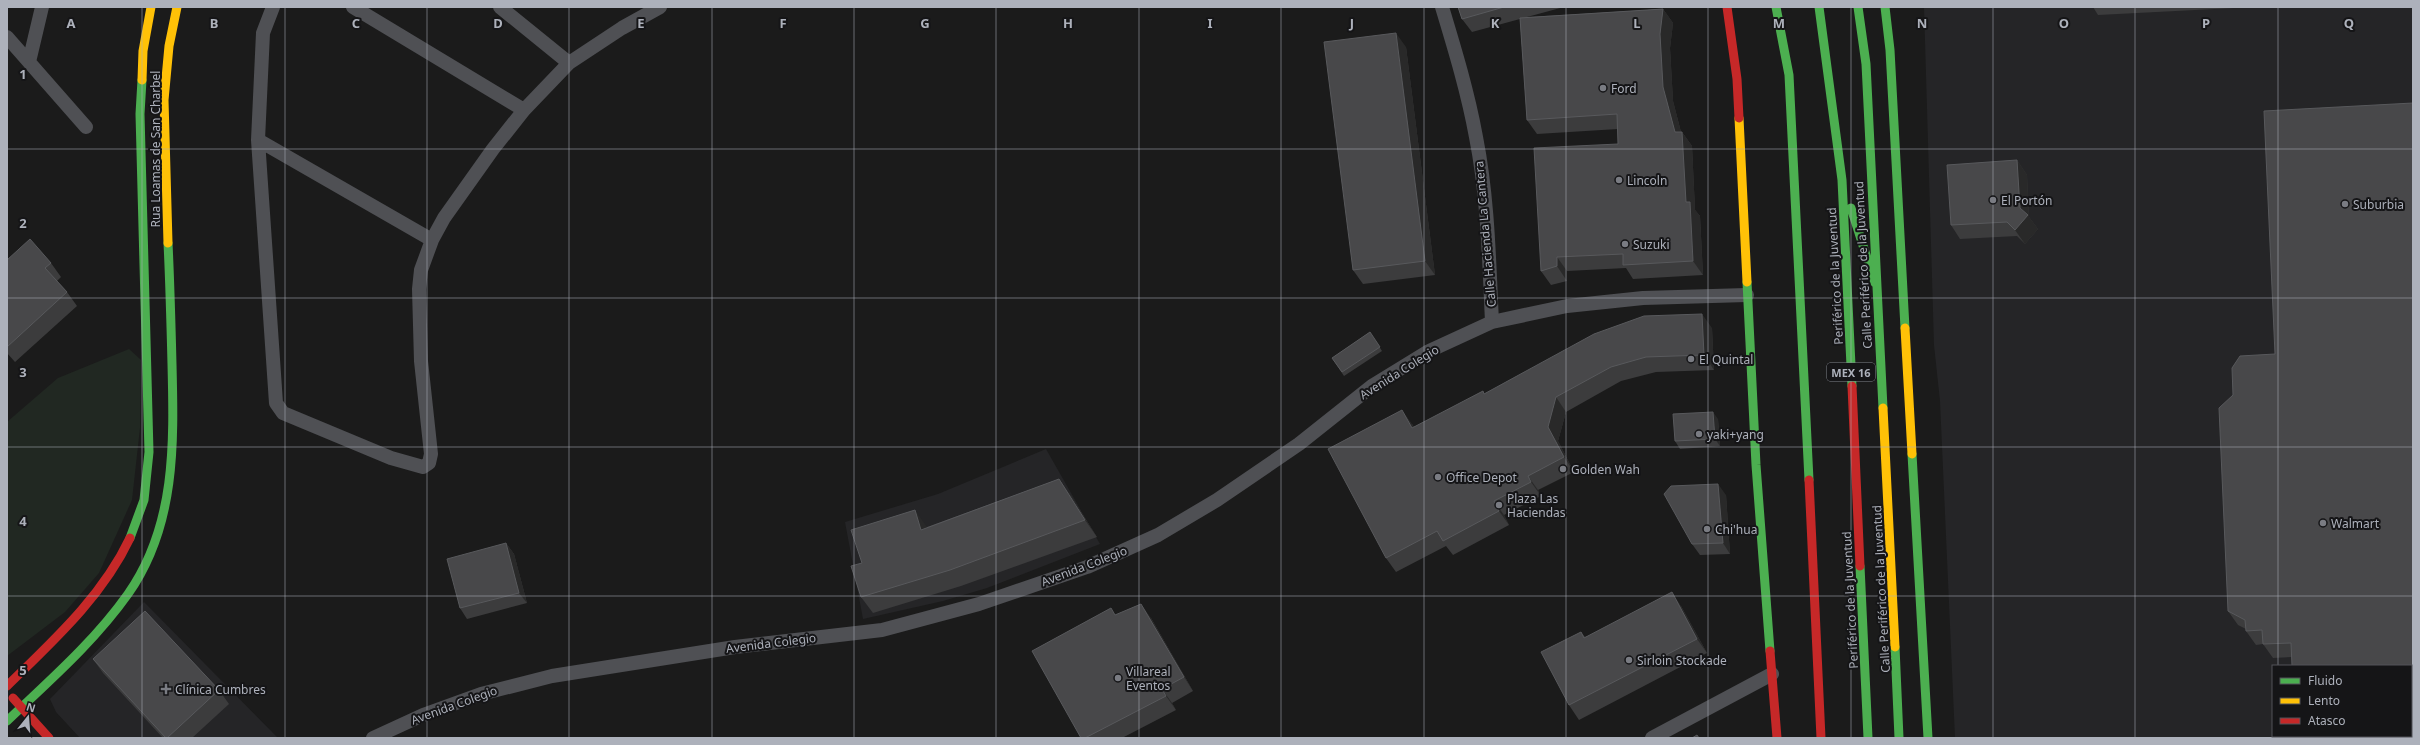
<svg xmlns="http://www.w3.org/2000/svg" width="2420" height="745" viewBox="0 0 2420 745" font-family="'Noto Sans',sans-serif">
<style>
.built{fill:#252527;fill-rule:evenodd}
.green{fill:#212822}
.lines{fill:none;stroke-linecap:round;stroke-linejoin:round}
.street{stroke:#4f5054;stroke-width:14}
.fast{stroke:#4caf50;stroke-width:9}
.slow{stroke:#ffc107;stroke-width:9}
.jam{stroke:#c62828;stroke-width:9}
.wall{fill:#3c3c3d}
.shaded-wall{fill:#292929}
.building{fill:#48484a;stroke:#58595c}
.grid{fill:none;stroke:#adb1bb;stroke-width:1;stroke-opacity:0.55}
.poi-dot{fill:#7a7c83;stroke:#151517;stroke-width:1.5}
.labels{text-anchor:middle;dominant-baseline:central;stroke-width:4;stroke-linejoin:round;paint-order:stroke}
.shield{fill:#151517;stroke:#7f828a;stroke-width:1}
.shield-label{font-size:11px;font-weight:bold;fill:#adb1bb}
.poi-label{font-size:12px;fill:#adb1bb;stroke:#151517;text-anchor:start}
.street-label{font-size:12px;fill:#adb1bb;stroke:#151517}
.grid-label{font-size:13px;text-anchor:middle;font-weight:bold;fill:#adb1bb;stroke:#151517;stroke-width:4;stroke-linejoin:round;paint-order:stroke}
</style>
<rect width="100%" height="100%" fill="#1b1b1b"/>
<path class="built" d="M1924,7H2413V738H1955L1940,401L1934,345ZM2273,666H2411V736H2273Z
M1046,449L1100,544L987,588L943,601L863,619L845,522L938,494Z
M144,602L278,738H80L56,712L50,699Z"/>
<path class="green" d="M129,349L141,360L140,428L132,500L99,573L65,612L7,656V422L58,378Z"/>
<g class="lines">
<path class="street" d="M273,7L263,33L258,140L276,403L283,413L391,458L423,467L429,463L431,454L421,361L419,289L421,270L432,240L444,218L493,149L524,110L569,63L622,28L660,7
M353,7L524,110
M500,7L569,63
M1442,7C1455,50 1468,93 1476,137C1488,198 1489,260 1492,322
M7,37L86,127
M29,62L42,7
M258,140L432,240
M373,738L423,715L481,694L552,676L735,647L882,630L979,604L1087,567L1158,535L1217,500L1299,444L1372,386L1429,351L1492,322L1567,306L1643,298L1747,295
M1652,738L1772,674"/>
<path class="fast" d="M1776,7L1789,75L1809,480
M1819,7L1842,180L1852,386
M1858,7L1866,64L1883,408
M1885,7L1890,50L1905,328
M1851,208L1875,283
M1747,282L1756,465L1770,651
M1912,454L1928,738
M130,538L144,500L149,452L140,114L142,80
M1860,566L1868,738
M1895,647L1899,738
M7,721C49,681 94,642 128,594C176,526 174,444 172,364C171,324 170,284 168,243"/>
<path class="slow" d="M142,80L143,51L151,7
M1739,118L1747,282
M168,243L164,100L169,46L177,7
M1905,328L1912,454
M1883,408L1895,647"/>
<path class="jam" d="M1727,7L1737,79L1739,118
M1852,386L1860,566
M1809,480L1821,738
M1770,651L1777,738
M7,686C53,641 102,597 130,538
M13,698L49,738"/>
</g>
<path class="wall" d="M1458,7H1564L1527,17L1663,9L1673,23L1670,48L1673,101L1681,132H1682L1692,146L1695,210L1700,216L1703,275L1633,279L1626,268L1567,271V281L1551,285L1541,271L1618,144V129L1537,134L1527,120L1520,19L1472,32L1462,19Z
M2093,7H2234V8L2098,15Z
M1406,47L1435,275L1363,284L1353,270Z
M2413,103V738H2300L2299,736H2411V666L2292,657L2273,658L2263,644L2256,645L2246,631V629L2238,625L2228,611L2233,395L2275,354Z
M2017,160L2027,175L2029,217L2038,229L2025,244L2017,236L1960,239L1951,225Z
M7,260L51,263L61,277L57,281L67,292L77,306L15,362L7,353Z
M1712,328L1714,370L1656,372L1621,381L1566,412L1558,441L1574,472L1538,490L1541,496L1504,515L1509,525L1453,555L1446,546L1396,572L1386,558L1412,424L1414,427L1484,394Z
M1370,332L1382,351L1344,376L1332,358Z
M1718,419L1720,446L1680,449L1675,441Z
M1059,479L1071,496L1097,537L961,586L873,613L861,597L862,563L927,527Z
M1726,495L1730,554L1700,555L1692,544Z
M506,543L514,554L527,603L467,619L460,608Z
M1681,606L1707,653L1579,720L1569,705L1581,632L1585,637Z
M1115,615L1151,618L1193,691L1172,703L1176,710L1122,738H1081Z
M93,659L219,690L229,704L192,738H163L103,673Z"/>
<path class="shaded-wall" d="M1663,9L1673,23L1670,48L1673,101L1682,136V132L1692,146L1695,210L1700,216L1703,275L1693,261L1686,202L1675,132L1663,87L1660,34Z
M1396,33L1406,47L1435,275L1425,261Z
M2017,160L2027,175L2029,217L2038,229L2025,244L2015,230L2020,208Z
M1557,257L1567,271V281L1557,266Z
M1702,314L1712,328L1714,370L1704,355Z
M1556,397L1566,412L1558,441L1574,472L1564,457L1548,427Z
M1402,410L1412,424L1422,442L1412,428Z
M1713,412L1718,419L1720,446L1715,439Z
M1528,476L1538,490L1541,496L1531,482Z
M1059,479L1071,496L1097,537L1085,520Z
M1718,484L1726,495L1730,554L1723,543Z
M1494,501L1504,515L1509,525L1499,511Z
M915,510L927,527L933,546L921,530Z
M506,543L514,554L527,603L519,593Z
M1672,592L1681,606L1707,653L1697,639Z
M1141,604L1151,618L1193,691L1184,677Z
M1162,689L1172,703L1176,710L1166,696Z"/>
<path class="building" d="M1458,7H1504L1462,19Z
M1663,9L1660,34L1663,87L1675,132H1682L1686,202H1690L1693,261L1623,265V254L1557,257V266L1541,271L1534,148L1618,144L1617,114L1527,120L1520,18Z
M1396,33L1425,261L1353,270L1324,42Z
M2413,103V726H2411V666H2292L2291,643L2263,644L2262,630L2246,631L2245,620L2228,611L2219,408L2233,395L2232,368L2240,356L2275,354L2264,111Z
M2017,160L2020,208L2028,215L2015,230L2007,222L1951,225L1947,165Z
M30,239L51,263L45,268L67,292L7,347V260Z
M1702,314L1704,355L1646,357L1611,367L1556,397L1548,427L1564,457L1528,476L1531,482L1494,501L1499,511L1443,541L1437,531L1386,558L1328,449L1402,410L1412,428L1483,391L1484,394L1594,334L1644,316Z
M1370,332L1380,347L1342,372L1332,358Z
M1713,412L1715,439L1675,441L1673,414Z
M1059,479L1085,520L950,570L861,597L851,566L862,563L851,530L915,510L921,530Z
M1718,484L1723,543L1692,544L1664,494L1671,486Z
M506,543L519,593L460,608L447,559Z
M1672,592L1697,639L1569,705L1541,652L1581,632L1584,638Z
M1141,604L1184,677L1162,689L1166,696L1085,738H1081L1032,651L1111,608L1115,615Z
M145,611L219,690L167,738H166L93,659Z
M1697,735L1699,738H1692Z"/>
<path class="grid" d="M142,7V738M285,7V738M427,7V738M569,7V738M712,7V738M854,7V738M996,7V738M1139,7V738M1281,7V738M1424,7V738M1566,7V738M1708,7V738M1851,7V738M1993,7V738M2135,7V738M2278,7V666M7,149H2413M7,298H2413M7,447H2413M7,596H2413M2278,736V738"/>
<g class="poi-dot">
<circle cx="1603" cy="88" r="4"/>
<circle cx="1619" cy="180" r="4"/>
<circle cx="1993" cy="200" r="4"/>
<circle cx="2345" cy="204" r="4"/>
<circle cx="1625" cy="244" r="4"/>
<circle cx="1691" cy="359" r="4"/>
<circle cx="1699" cy="434" r="4"/>
<circle cx="1563" cy="469" r="4"/>
<circle cx="1438" cy="477" r="4"/>
<circle cx="1499" cy="505" r="4"/>
<circle cx="2323" cy="523" r="4"/>
<circle cx="1707" cy="529" r="4"/>
<circle cx="1629" cy="660" r="4"/>
<circle cx="1118" cy="678" r="4"/>
<path d="M164 683h4v4h4v4h-4v4h-4v-4h-4v-4h4z"/>
</g>
<g class="labels">
<rect class="shield" x="1827" y="363" width="48" height="18" rx="3"/>
<g class="shield-label">
<text x="1851" y="372">MEX 16</text>
</g>
<g class="poi-label">
<text x="1611" y="88">Ford</text>
<text x="1627" y="180">Lincoln</text>
<text x="2001" y="200">El Portón</text>
<text x="2353" y="204">Suburbia</text>
<text x="1633" y="244">Suzuki</text>
<text x="1699" y="359">El Quintal</text>
<text x="1707" y="434">yaki+yang</text>
<text x="1571" y="469">Golden Wah</text>
<text x="1446" y="477">Office Depot</text>
<text x="1507" y="498">Plaza Las<tspan x="1507" dy="14">Haciendas</tspan></text>
<text x="2331" y="523">Walmart</text>
<text x="1715" y="529">Chi'hua</text>
<text x="1637" y="660">Sirloin Stockade</text>
<text x="1126" y="671">Villareal<tspan x="1126" dy="14">Eventos</tspan></text>
<text x="175" y="689">Clínica Cumbres</text>
</g>
<g class="street-label">
<text transform="translate(155 149) rotate(-90)">Rua Loamas de San Charbel</text>
<text transform="translate(1485 234) rotate(-95)">Calle Hacienda La Cantera</text>
<text transform="translate(1863 265) rotate(-93)">Calle Periférico de la Juventud</text>
<text transform="translate(1835 276) rotate(-93)">Periférico de la Juventud</text>
<text transform="translate(1399 372) rotate(-32)">Avenida Colegio</text>
<text transform="translate(1084 566) rotate(-21)">Avenida Colegio</text>
<text transform="translate(1881 589) rotate(-93)">Calle Periférico de la Juventud</text>
<text transform="translate(1850 600) rotate(-93)">Periférico de la Juventud</text>
<text transform="translate(771 643) rotate(-7)">Avenida Colegio</text>
<text transform="translate(454 705) rotate(-20)">Avenida Colegio</text>
</g>
</g>
<g class="grid-label">
<text x="71" y="28">A</text>
<text x="214" y="28">B</text>
<text x="356" y="28">C</text>
<text x="498" y="28">D</text>
<text x="641" y="28">E</text>
<text x="783" y="28">F</text>
<text x="925" y="28">G</text>
<text x="1068" y="28">H</text>
<text x="1210" y="28">I</text>
<text x="1352" y="28">J</text>
<text x="1495" y="28">K</text>
<text x="1637" y="28">L</text>
<text x="1779" y="28">M</text>
<text x="1922" y="28">N</text>
<text x="2064" y="28">O</text>
<text x="2206" y="28">P</text>
<text x="2349" y="28">Q</text>
<text x="23" y="79">1</text>
<text x="23" y="228">2</text>
<text x="23" y="377">3</text>
<text x="23" y="526">4</text>
<text x="23" y="675">5</text>
</g>
<rect width="2420" height="745" fill="none" stroke="#adb1bb" stroke-width="16"/>
<rect x="2272" y="665" width="140" height="72" fill="#151517" stroke="#525359"/>
<rect x="2280" y="678" width="20" height="6" fill="#4caf50" stroke="#525359"/>
<text x="2308" y="685" font-size="12" fill="#adb1bb">Fluido</text>
<rect x="2280" y="698" width="20" height="6" fill="#ffc107" stroke="#525359"/>
<text x="2308" y="705" font-size="12" fill="#adb1bb">Lento</text>
<rect x="2280" y="718" width="20" height="6" fill="#c62828" stroke="#525359"/>
<text x="2308" y="725" font-size="12" fill="#adb1bb">Atasco</text>
<g transform="translate(28 717) rotate(17)" stroke="#151517" stroke-width="3" paint-order="stroke">
<path d="M0-3L7 15L0 10L-7 15Z" fill="#adb1bb"/>
<text y="-6" font-size="11" font-weight="bold" text-anchor="middle" fill="#adb1bb">N</text>
</g>
</svg>
